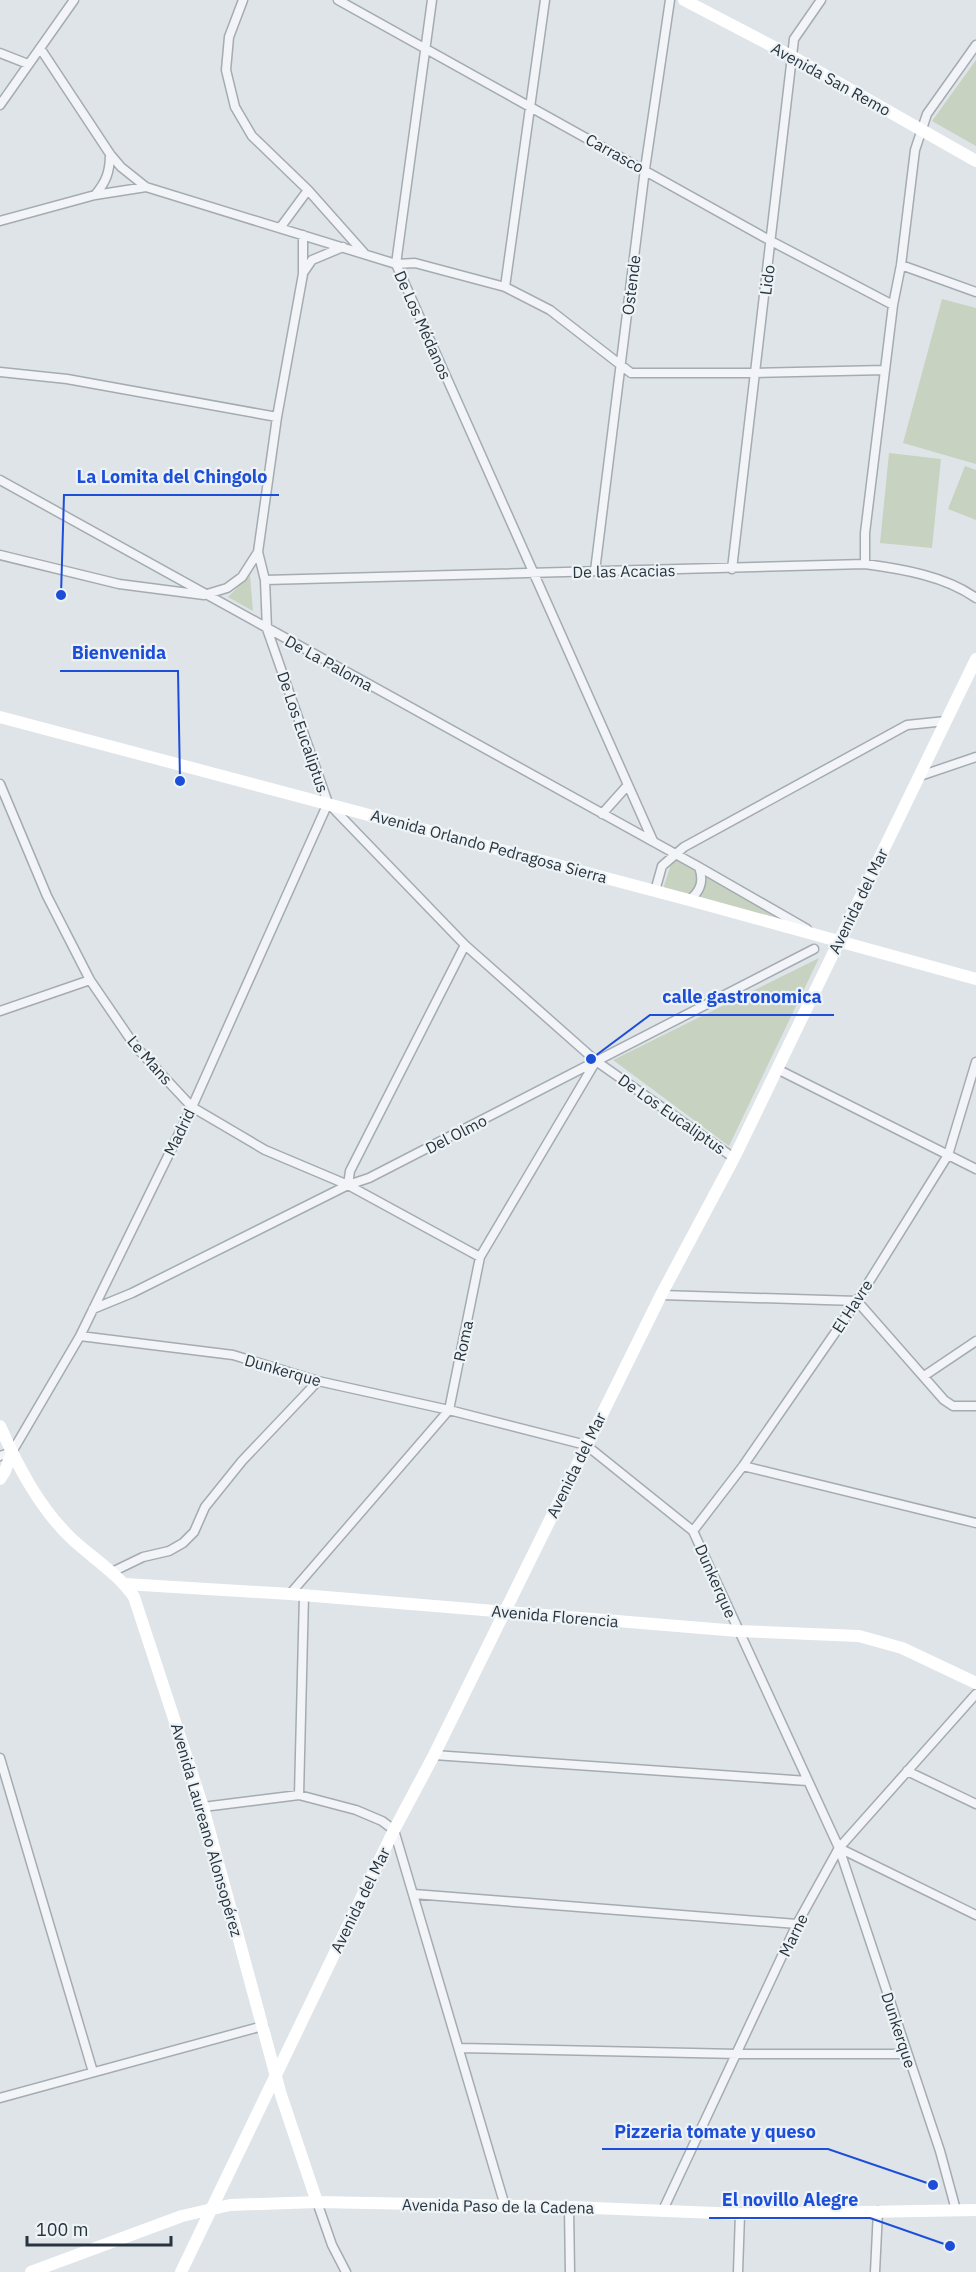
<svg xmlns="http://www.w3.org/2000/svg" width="976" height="2272" viewBox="0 0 976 2272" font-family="'IBM Plex Sans',sans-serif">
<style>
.green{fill:#c8d2c0}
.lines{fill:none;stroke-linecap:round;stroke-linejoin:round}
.street-casing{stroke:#a4acb2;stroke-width:11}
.street{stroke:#f2f4f7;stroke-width:8}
.secondary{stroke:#fff;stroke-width:12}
.labels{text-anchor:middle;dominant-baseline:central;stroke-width:4.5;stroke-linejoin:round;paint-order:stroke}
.street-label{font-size:16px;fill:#283440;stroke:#eef3f6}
.leader{fill:none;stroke:#1d4ed8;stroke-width:2}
.callout-dot{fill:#1d4ed8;stroke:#eef3f6;stroke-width:2}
.callout-label{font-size:18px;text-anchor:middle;font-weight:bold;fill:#1d4ed8;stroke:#eef3f6;stroke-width:4.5;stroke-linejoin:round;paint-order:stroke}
</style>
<rect width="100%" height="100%" fill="#dfe4e8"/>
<path class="green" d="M976,60V146L932,121Z
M942,299L976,308V464L903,443Z
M889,453L941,459L932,548L880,543Z
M965,466L976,470V520L948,509Z
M250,575L253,611L228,597Z
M673,858L783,921L663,889Z
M819,958L729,1146L613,1060Z"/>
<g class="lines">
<defs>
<path id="street" d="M243,0L229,37L226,70L235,107L252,136L308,190L364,253
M338,0L771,241L893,305
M432,0L396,264L415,263L505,287L550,310L631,373H755L885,370
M40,48L110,154L121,167L146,187L396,264L653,841
M0,53L28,64
M0,105L74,0
M95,195C106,182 110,172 110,154
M0,221L95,195L146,187
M280,228L308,190
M303,235V274L277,417L258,552L265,580L267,629L328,803L465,945L596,1061L734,1158
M901,265L976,292
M303,273L312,260L343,247
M505,287L545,0
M0,372L67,379L277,417
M0,480L699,867L807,929
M0,555L119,584L204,595L227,588L242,577L258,552
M865,564V533L893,305L901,265L915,150L927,114L976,45
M732,569L794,39L821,0
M595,571L645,169L670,0
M265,580L865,564C902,569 945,576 976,598
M920,776L976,757
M0,784L47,896L90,980L135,1046L192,1107L265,1150L348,1185L480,1257
M602,814L627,786
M655,891L662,866L684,847L907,725L946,721
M689,900C701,891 704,881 699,867
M0,1011L90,980
M777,1069L976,1169
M348,1185L350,1171L465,945
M661,1295L857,1301L944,1400L953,1406H976
M93,1309L132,1293L348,1185L369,1178L814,949
M80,1336L233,1355L318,1381L449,1410L586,1445L693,1531L839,1848L940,2151L956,2210
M924,1376L976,1341
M0,1456L12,1452L80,1336L192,1107L328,803
M743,1466L976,1523
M693,1531L743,1466L857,1301L948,1155L976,1062
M112,1572L143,1557L169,1551L183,1543L194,1532L205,1507L242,1461L318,1381
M290,1594L449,1410L480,1257L596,1061
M434,1755L807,1781
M0,1758L93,2072
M907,1771L976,1804
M299,1795L304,1595
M203,1807L299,1795L356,1810L382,1821L394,1830L505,2206
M839,1848L976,1915
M414,1894L797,1924
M460,2048L738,2054H907
M0,2098L263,2026
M317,2202L332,2245L346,2272
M569,2207L570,2272
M663,2210L797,1924L839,1848L976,1694
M738,2272L740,2214
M875,2272L878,2211"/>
</defs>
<use href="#street" class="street-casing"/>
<use href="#street" class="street"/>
<path class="secondary" d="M684,0L793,57L976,161
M0,717L689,900L976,979
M0,1426C18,1467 40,1509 73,1540C94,1559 118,1574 134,1597L203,1807L281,2095L317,2202
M0,1479L5,1471L12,1452
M125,1584L290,1594L738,1631L859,1636L902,1648L976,1683
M31,2272L182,2216L230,2205L317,2202L569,2207L740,2214L976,2210
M181,2272L394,1830L434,1755L661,1295L734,1158L976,659"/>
</g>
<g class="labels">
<g class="street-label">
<text transform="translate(831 79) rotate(29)">Avenida San Remo</text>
<text transform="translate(615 153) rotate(29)">Carrasco</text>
<text transform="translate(767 280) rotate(-83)">Lido</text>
<text transform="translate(631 285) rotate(-83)">Ostende</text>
<text transform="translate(423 325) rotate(66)">De Los Médanos</text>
<text transform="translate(624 571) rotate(-1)">De las Acacias</text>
<text transform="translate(329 663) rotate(29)">De La Paloma</text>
<text transform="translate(303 732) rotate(71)">De Los Eucaliptus</text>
<text transform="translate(489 846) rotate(15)">Avenida Orlando Pedragosa Sierra</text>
<text transform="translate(858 901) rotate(-64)">Avenida del Mar</text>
<text transform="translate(150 1060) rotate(49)">Le Mans</text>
<text transform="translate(672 1114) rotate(35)">De Los Eucaliptus</text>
<text transform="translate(179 1132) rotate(-64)">Madrid</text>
<text transform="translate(456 1134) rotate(-27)">Del Olmo</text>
<text transform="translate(852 1306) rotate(-57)">El Havre</text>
<text transform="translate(463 1341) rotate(-78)">Roma</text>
<text transform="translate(283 1370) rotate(16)">Dunkerque</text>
<text transform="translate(576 1465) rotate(-64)">Avenida del Mar</text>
<text transform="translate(716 1581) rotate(66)">Dunkerque</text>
<text transform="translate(555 1616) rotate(5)">Avenida Florencia</text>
<text transform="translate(207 1830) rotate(74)">Avenida Laureano Alonsopérez</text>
<text transform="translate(360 1900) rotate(-64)">Avenida del Mar</text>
<text transform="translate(793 1935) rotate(-64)">Marne</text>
<text transform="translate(899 2030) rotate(72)">Dunkerque</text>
<text transform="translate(498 2206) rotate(1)">Avenida Paso de la Cadena</text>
</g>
</g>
<path class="leader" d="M61 595L64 495H279M180 781L178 671H60M591 1059L650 1015H834M933 2185L828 2149H602M950 2246L870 2218H709"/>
<g class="callout-dot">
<circle cx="61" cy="595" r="6"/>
<circle cx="180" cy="781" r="6"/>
<circle cx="591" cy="1059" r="6"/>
<circle cx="933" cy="2185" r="6"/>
<circle cx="950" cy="2246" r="6"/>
</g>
<g class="callout-label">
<text x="172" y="483">La Lomita del Chingolo</text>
<text x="119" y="659">Bienvenida</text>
<text x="742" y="1003">calle gastronomica</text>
<text x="715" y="2138">Pizzeria tomate y queso</text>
<text x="790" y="2206">El novillo Alegre</text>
</g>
<path d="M27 2236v9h144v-9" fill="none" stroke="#283440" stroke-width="3"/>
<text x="36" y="2236" font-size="18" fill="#283440" stroke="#eef3f6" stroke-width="4.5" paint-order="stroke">100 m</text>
</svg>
